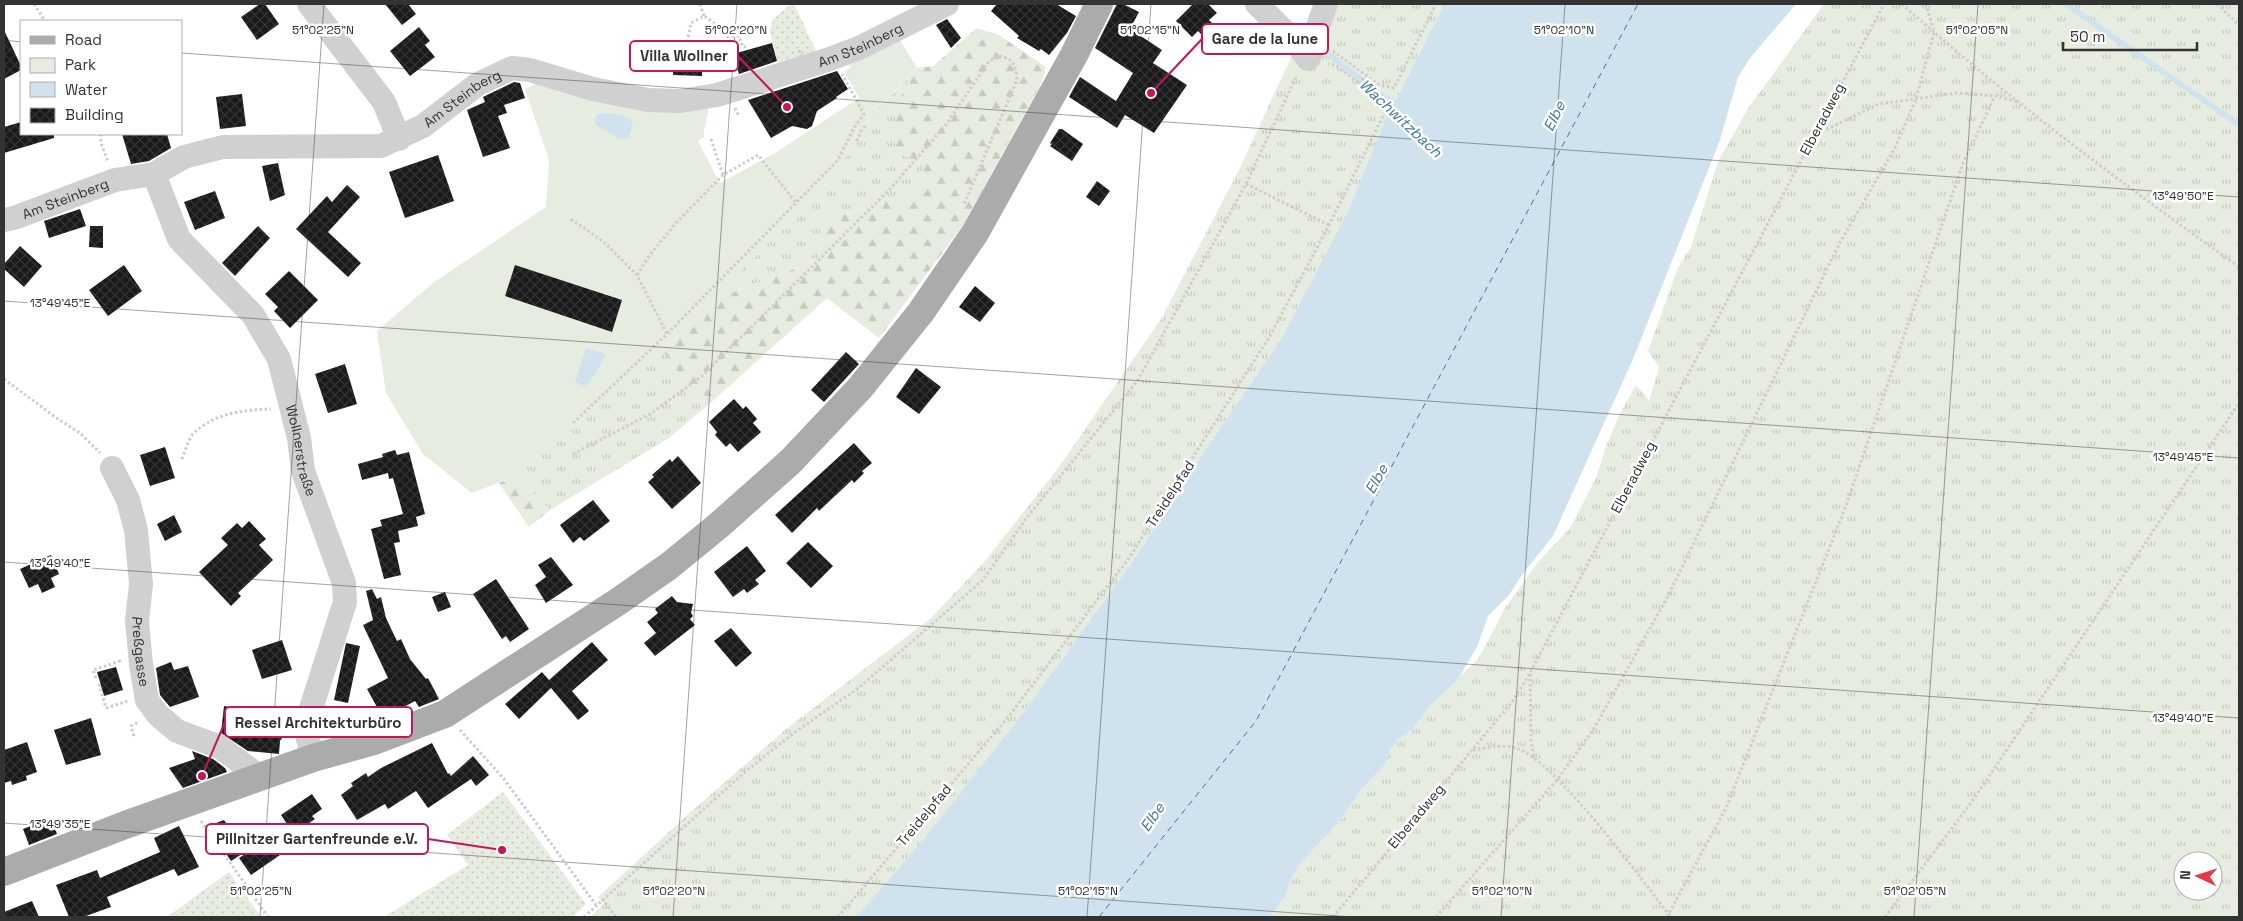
<svg xmlns="http://www.w3.org/2000/svg" width="2243" height="921" viewBox="0 0 2243 921" font-family="'Space Grotesk',sans-serif">
<style>
.grass{fill:url(#grass-tufts);fill-rule:evenodd}
.forest{fill:url(#forest-firs)}
.park{fill:#e6ecdf}
.garden{fill:url(#garden-dots)}
.water{fill:#cfe2ee}
.lines{fill:none;stroke-linecap:round;stroke-linejoin:round}
.stream{stroke:#cfe2ee;stroke-width:5.5}
.ferry{stroke:#3f7597;stroke-width:1;stroke-dasharray:6 5;stroke-linecap:butt}
.building{fill:url(#building-cross-hatch)}
.path{stroke:#cdcdcd;stroke-width:3;stroke-dasharray:2.5 2.5;stroke-linecap:butt}
.minor{stroke:#d0d0d0;stroke-width:24}
.major{stroke:#ababab;stroke-width:28}
.path-bridge{stroke:#cdcdcd;stroke-width:3;stroke-dasharray:2.5 2.5;stroke-linecap:butt}
.ticks{fill:none;stroke:#333;stroke-width:1;stroke-opacity:0.45}
.labels{text-anchor:middle;dominant-baseline:central;stroke-width:5;stroke-linejoin:round;paint-order:stroke}
.street-label{font-size:14px;fill:#333;stroke:#fff}
.water-label{font-size:15px;font-style:italic;fill:#3f7597;stroke:#fff}
.ticks-label{font-size:12px;text-anchor:middle;fill:#333;stroke:#fff;stroke-width:5;stroke-linejoin:round;paint-order:stroke}
.leader{fill:none;stroke:#c2185b;stroke-width:2}
.callout-dot{fill:#c2185b;stroke:#fff;stroke-width:2}
.callout{fill:#fff;stroke:#c2185b;stroke-width:2}
.callout-label{font-size:15px;text-anchor:middle;font-weight:bold;fill:#333}
</style>
<defs>
<pattern id="grass-tufts" width="24" height="20" patternUnits="userSpaceOnUse" patternTransform="scale(1.25)"><rect width="24" height="20" fill="#e6ecdf"/><path d="M3 7l-1-3M5 7V3M7 7l1-3M15 17l-1-3M17 17v-4M19 17l1-3" fill="none" stroke="#c6cbc0"/></pattern>
<pattern id="forest-firs" width="22" height="20" patternUnits="userSpaceOnUse" patternTransform="scale(1.25)"><rect width="22" height="20" fill="#e6ecdf"/><path d="M5 1l3.5 6h-7zM16 11l3.5 6h-7z" fill="#c6cbc0"/></pattern>
<pattern id="garden-dots" width="8" height="8" patternUnits="userSpaceOnUse" patternTransform="scale(1.25)"><rect width="8" height="8" fill="#e6ecdf"/><path d="M2 2h.1M6 6h.1" fill="none" stroke="#c6cbc0" stroke-width="1.8" stroke-linecap="round"/></pattern>
<pattern id="building-cross-hatch" width="8" height="8" patternUnits="userSpaceOnUse" patternTransform="scale(1.25)"><rect width="8" height="8" fill="#1a1a1a"/><path d="M0 0l8 8M0 8l8-8" fill="none" stroke="#333"/></pattern>
</defs>
<rect width="100%" height="100%" fill="#fff"/>
<path class="grass" d="M1316,4H1444L1396,100L1377,89L1375,91L1391,108L1347,213L1281,339L1194,467L1130,565L1023,713L918,846L856,917H590L604,903L598,897L693,810L786,729L931,618L985,561L1059,467L1161,319L1238,172Z
M1824,4H2239V917H1269L1285,897L1291,879L1300,864L1339,822L1362,789L1386,763L1391,748L1399,739L1412,730L1432,704L1479,658L1505,608L1539,561L1570,528L1596,478L1607,444L1620,414L1636,385L1649,401L1659,367L1648,351L1678,268L1691,247L1718,162L1747,110ZM2183,861H2213V891H2183Z
M909,77L898,105L925,163L912,206L887,199L861,211L827,217L819,259L711,301L809,201L814,202L823,187L844,162L858,129Z
M663,351L693,392L715,399L669,438L550,510L516,476Z"/>
<path class="forest" d="M977,28L999,35L1046,67L1042,82L963,225L879,338L827,298L715,399L693,392L663,351L711,301L819,259L827,217L861,211L887,199L912,205L925,163L900,155L892,135L898,105L909,77L917,68L933,66Z
M516,476L550,510L529,527L499,483Z"/>
<path class="park" d="M898,37L917,68L858,129L844,162L823,187L822,194L814,202L809,201L663,351L572,430L516,476L472,493L423,454L386,393L377,331L433,283L546,207L549,160L525,89L538,83L708,102C710,114 703,125 704,137L698,141L720,183L775,153L859,98L844,71L851,68L847,61Z"/>
<path class="garden" d="M791,4H794L816,51L778,63L770,32L773,19Z
M503,792L586,904L573,917H384L468,865L447,835Z
M229,872L261,917H167Z"/>
<path class="water" d="M1444,4H1796L1750,58L1738,77L1720,140L1633,359L1553,536L1522,575L1509,595L1488,616L1477,647L1458,679L1432,704L1412,730L1399,739L1391,748L1386,763L1362,789L1339,822L1300,864L1291,879L1285,897L1269,917H856L918,846L1023,713L1130,565L1194,467L1281,339L1347,213L1390,109L1375,92L1377,89L1396,100Z
M604,113C614,114 628,113 633,123L629,138L620,139L596,125L595,119L597,115Z
M586,348L606,354C602,363 592,381 585,386L575,382Z"/>
<g class="lines">
<path class="stream" d="M2066,4L2239,125
M1321,48L1380,95"/>
<path class="ferry" d="M1099,917L1256,721L1638,4"/>
</g>
<path class="building" d="M260,4H265L279,24L257,40L241,17Z
M385,4H408L416,14L402,25Z
M997,4H1056L1076,16L1067,33L1049,55L1041,49L1039,51L1017,38L1019,36L991,11Z
M1117,4H1123L1139,12L1130,29L1162,50L1153,63L1187,85L1154,133L1125,115L1117,128L1069,97L1080,77L1116,101L1133,73L1095,48Z
M1193,4H1208L1217,13L1209,20L1213,24L1202,35L1198,31L1192,37L1176,21Z
M947,19L961,38L951,48L936,25Z
M419,27L430,41L425,45L435,57L410,76L390,51Z
M4,30L21,66V70L4,79Z
M674,41L703,42L702,76L673,75Z
M772,43L777,61L739,74L733,54Z
M837,71L848,89L836,97L837,98L817,111L812,126L807,129L792,126L771,138L748,100Z
M514,82L520,83L525,98L504,105L507,113L498,116L510,148L483,157L467,110L485,102L483,97L485,96Z
M242,94L246,126L220,129L216,97Z
M21,122V134H54V138L4,153V127Z
M1059,129H1062L1083,144L1072,161L1050,146L1052,144L1050,143Z
M122,134H167L171,148L149,161L131,164Z
M438,155L454,201L405,218L389,172Z
M278,163L285,195L270,201L262,166Z
M1097,181L1110,191L1099,206L1086,197Z
M347,185L360,197L328,232L361,263L348,277L296,229L327,196L332,202Z
M215,191L225,218L195,230L184,202Z
M80,209L86,226L49,238L44,221Z
M90,226H103V248L89,247Z
M258,226L270,238L235,276L222,263Z
M20,246L42,266L24,287L4,269V264Z
M124,265L142,291L108,316L89,290Z
M515,265L622,300L612,332L505,296Z
M289,271L318,300L290,328L274,311L278,307L265,294Z
M975,286L995,303L980,322L959,307Z
M846,352L859,364L824,402L811,390Z
M345,364L357,404L328,413L315,374Z
M916,368L941,387L919,414L896,397Z
M734,399L743,409L746,406L757,419L753,423L761,432L738,452L730,443L726,447L715,435L717,432L709,422Z
M854,443L872,463L862,471L864,473L854,483L852,480L819,511L817,508L792,533L775,515Z
M165,447L175,478L150,486L140,455Z
M395,450L397,455L409,452L425,514L416,517L418,526L398,531L400,542L394,543L401,575L384,579L371,529L382,526L380,520L403,514L393,478L389,479L388,473L362,480L358,464L383,457L382,454Z
M678,456L701,483L672,509L648,482L654,477L652,475L670,459L672,462Z
M593,500L610,521L584,541L580,537L573,543L560,525Z
M174,515L182,532L165,541L157,524Z
M249,521L266,539L259,545L273,560L238,593L241,596L231,606L199,572L228,545L221,538L237,523L242,528Z
M808,542L833,566L811,588L786,563Z
M747,546L766,571L755,580L759,584L747,593L744,589L733,597L714,572Z
M51,555L59,574L51,578L55,587L42,593L38,584L29,588L20,569Z
M551,557L573,585L546,603L535,585L546,577L538,565Z
M496,579L529,629L510,642L506,636L502,639L473,594Z
M372,589L377,599L381,597L386,618L397,641L401,639L410,659L426,679L428,678L439,699L419,707L415,701L383,718L367,689L388,678L363,625L373,620L366,591Z
M445,592L451,607L438,612L432,597Z
M672,596L677,602L693,604L691,613L693,616L690,619L695,625L655,656L644,643L656,633L647,622L658,613L655,609Z
M731,628L752,653L736,667L714,641Z
M282,640L292,670L262,679L252,650Z
M592,642L608,660L572,691L589,711L578,720L551,688L519,719L505,704L542,672L549,680Z
M346,643L360,646L348,703L334,700Z
M171,662L174,670L188,666L199,697L170,707L160,695L156,668Z
M116,667L123,690L104,696L97,672Z
M224,706L238,708V711H240L238,725L287,731L280,741L279,754L248,751L221,733Z
M91,718L101,755L66,765L54,730Z
M27,742L37,772L26,776L27,780L12,785L11,781L4,783V750Z
M432,743L448,774L449,773L451,776L473,756L489,775L476,786L471,779L428,808L416,791L388,809L385,804L357,820L341,795L353,786L351,783L366,773L368,777L381,768Z
M192,751L213,759L225,768L227,772L183,788L169,768L195,759Z
M312,794L322,809L312,816L315,819L302,828L300,824L291,830L281,815Z
M51,818L57,834L29,845L23,829Z
M224,820L245,852L231,861L208,826Z
M179,826L199,867L178,876L174,869L107,897L111,907L83,917H69L56,885L97,870L100,878L160,852L154,838Z
M269,838L280,855L251,875L239,858Z
M32,901L39,917H4V912Z"/>
<g class="lines">
<path class="path" d="M34,4L45,21
M700,4L704,16
M1902,4C2008,99 2123,184 2239,267
M2217,4L2239,25
M687,42L691,23L704,16L713,22L727,37L739,36L743,47L749,46
M1333,51L1379,85L1394,88L1436,4
M1359,84L1365,76
M735,108L739,117
M101,134V143L108,162
M1813,136L1879,104L1957,93L1995,96L2018,102
M711,139L723,175
M857,141L862,129L867,125
M1246,184L1329,225
M571,219L604,242L637,275L667,334
M637,275L649,256L675,224L723,175L758,155L797,204
M4,379L58,419L80,433L100,453
M573,423L667,334L838,160L854,128L864,114L842,74
M573,454L650,414L701,377L891,188L945,126L989,61L1000,56C1014,59 1016,66 1017,80L964,204
M182,459C185,452 188,440 193,434C214,413 243,410 271,409
M1530,674L1531,740L1534,757
M96,678L93,670L120,661V663
M99,684L106,708L128,701
M460,730L504,779L596,905
M134,736L131,726L138,722
M1473,750C1487,748 1501,744 1515,748C1552,756 1644,883 1671,917
M201,821L268,917
M602,899L616,917
M584,917L745,772L795,732L856,690L983,580L1025,520L1138,380L1246,184L1297,75
M838,917L1009,716L1129,558L1271,334L1329,225L1387,108L1376,96L1335,65L1328,64
M1333,917L1512,702L1530,673L1884,4
M1436,917L1557,780L1595,727L1668,596L1839,244L1894,150L1916,99L1934,32L1926,4
M1667,917L1726,808L1846,506L1963,163L1995,96
M1885,917L1971,803L2239,403"/>
<g class="minor">
<path d="M309,4L384,102L399,139"/>
<path d="M1257,4L1297,44L1308,59L1318,40L1317,29L1326,4"/>
<path id="s1" d="M154,174L179,239L253,315L279,359L299,438L303,471L344,583L345,602L308,718L307,735L313,758"/>
<path id="s2" d="M4,220L14,218L115,180L154,174L184,157L223,147L381,146L423,126L478,84L512,68L530,70L593,89L648,100L680,101L717,95L827,60L859,48L947,4"/>
<path id="s3" d="M112,468L128,500L136,530L141,584L137,621L141,664L147,700L158,715L177,731L220,747L260,777"/>
</g>
<path class="major" d="M4,872L125,825L313,758L374,741L445,714L619,601L669,566L718,526L790,462L860,388L921,312L975,233L1074,55L1099,4"/>
<path class="path-bridge" d="M799,50L806,72"/>
</g>
<path class="ticks" d="M4,40L21,42M181,53L2239,197M4,301L2239,458M4,562L2239,718M4,823L1353,917M260,917L324,4M673,917L737,4M1087,917L1151,4M1501,917L1565,4M1914,917L1978,4"/>
<g class="labels">
<g class="street-label">
<text stroke="none"><textPath href="#s2" startOffset="905">Am Steinberg</textPath></text>
<text stroke="none"><textPath href="#s2" startOffset="485">Am Steinberg</textPath></text>
<text transform="translate(1822 119) rotate(-62)">Elberadweg</text>
<text stroke="none"><textPath href="#s2" startOffset="65">Am Steinberg</textPath></text>
<text stroke="none"><textPath href="#s1" startOffset="321">Wollnerstraße</textPath></text>
<text transform="translate(1633 477) rotate(-62)">Elberadweg</text>
<text transform="translate(1170 494) rotate(-57)">Treidelpfad</text>
<text stroke="none"><textPath href="#s3" startOffset="189">Preßgasse</textPath></text>
<text transform="translate(924 815) rotate(-50)">Treidelpfad</text>
<text transform="translate(1416 816) rotate(-50)">Elberadweg</text>
</g>
<g class="water-label">
<text transform="translate(1554 116) rotate(-64)">Elbe</text>
<text transform="translate(1401 118) rotate(43)">Wachwitzbach</text>
<text transform="translate(1376 479) rotate(-61)">Elbe</text>
<text transform="translate(1152 817) rotate(-56)">Elbe</text>
</g>
</g>
<g class="ticks-label">
<text x="1977" y="34">51°02'05"N</text>
<text x="323" y="34">51°02'25"N</text>
<text x="736" y="34">51°02'20"N</text>
<text x="1150" y="34">51°02'15"N</text>
<text x="1564" y="34">51°02'10"N</text>
<text x="2183" y="200">13°49'50"E</text>
<text x="60" y="307">13°49'45"E</text>
<text x="2183" y="461">13°49'45"E</text>
<text x="60" y="567">13°49'40"E</text>
<text x="2183" y="722">13°49'40"E</text>
<text x="60" y="828">13°49'35"E</text>
<text x="261" y="895">51°02'25"N</text>
<text x="674" y="895">51°02'20"N</text>
<text x="1088" y="895">51°02'15"N</text>
<text x="1502" y="895">51°02'10"N</text>
<text x="1915" y="895">51°02'05"N</text>
</g>
<path class="leader" d="M1151 93L1202 39M787 107L738 56M202 776L225 722M502 850L428 839"/>
<g class="callout-dot">
<circle cx="1151" cy="93" r="5"/>
<circle cx="787" cy="107" r="5"/>
<circle cx="202" cy="776" r="5"/>
<circle cx="502" cy="850" r="5"/>
</g>
<g class="callout">
<rect x="1202" y="24" width="126" height="30" rx="5"/>
<rect x="630" y="41" width="108" height="30" rx="5"/>
<rect x="225" y="707" width="187" height="30" rx="5"/>
<rect x="206" y="824" width="222" height="30" rx="5"/>
</g>
<g class="callout-label">
<text x="1265" y="44">Gare de la lune</text>
<text x="684" y="61">Villa Wollner</text>
<text x="318" y="728">Ressel Architekturbüro</text>
<text x="317" y="844">Pillnitzer Gartenfreunde e.V.</text>
</g>
<rect width="2243" height="921" fill="none" stroke="#333333" stroke-width="10"/>
<rect x="20" y="20" width="162" height="115" fill="#ffffff" stroke="#adadad"/>
<rect x="30" y="36" width="25" height="8" fill="#ababab" stroke="#adadad"/>
<text x="65" y="45" font-size="15" fill="#333333">Road</text>
<rect x="30" y="58" width="25" height="15" fill="#e6ecdf" stroke="#adadad"/>
<text x="65" y="70" font-size="15" fill="#333333">Park</text>
<rect x="30" y="82" width="25" height="15" fill="#cfe2ee" stroke="#adadad"/>
<text x="65" y="95" font-size="15" fill="#333333">Water</text>
<rect x="30" y="108" width="25" height="15" fill="url(#building-cross-hatch)" stroke="#adadad"/>
<text x="65" y="120" font-size="15" fill="#333333">Building</text>
<g transform="translate(2198 876) rotate(274)"><circle r="24" fill="#ffffff" stroke="#adadad"/>
<path d="M0-4L9 19L0 12L-9 19Z" fill="#e63946"/>
<text y="-8" font-size="14" font-weight="bold" text-anchor="middle" fill="#333333">N</text>
</g>
<path d="M2063 42v8h134v-8" fill="none" stroke="#333333" stroke-width="2.5"/>
<text x="2070" y="42" font-size="15" fill="#333333" stroke="#ffffff" stroke-width="4" paint-order="stroke">50 m</text>
</svg>
